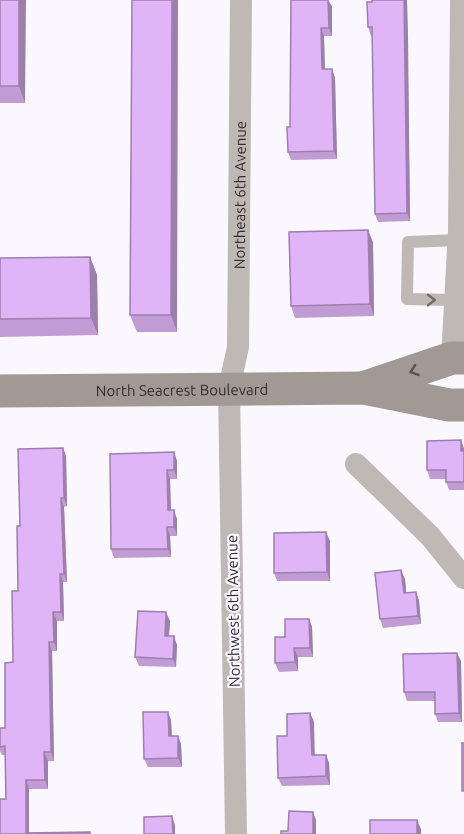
<svg xmlns="http://www.w3.org/2000/svg" width="464" height="834" viewBox="0 0 464 834" font-family="Ubuntu,sans-serif">
<style>
.lines{fill:none;stroke-linecap:round;stroke-linejoin:round}
.lane{stroke:#beb9b5;stroke-width:12}
.street{stroke:#beb9b5;stroke-width:22}
.secondary{stroke:#a19993;stroke-width:33}
.wall{fill:#c19cd4}
.shaded-wall{fill:#9d7fad}
.building{fill:#e0b5f7;stroke:#9d7fad;stroke-width:1.5}
.oneway{stroke:#706d6e}
.oneway2{stroke:#585355}
.labels{text-anchor:middle;dominant-baseline:central;stroke-width:4.5;stroke-linejoin:round;paint-order:stroke}
.street-label{font-size:15px;fill:#312e33;stroke:#fbf7fe}
</style>
<rect width="100%" height="100%" fill="#fbf7fe"/>
<g class="lines">
<path class="lane" d="M455,300L407,299L408,242L459,240"/>
<g class="street">
<path d="M452,358L459,231L461,0"/>
<path d="M356,464L430,536L464,578"/>
<path id="s1" d="M236,834L229,388L238,347L241,0"/>
</g>
<g class="secondary">
<path d="M366,387L452,358H464"/>
<path id="s2" d="M0,391L364,388L449,405H464"/>
</g>
</g>
<path class="wall" d="M0,0L25,103H0Z
M132,0L177,332H137L130,315Z
M291,0L332,6V36H324L325,69H332L335,78L337,159L291,160L288,152L290,127Z
M372,0H407L410,221L378,222L375,214L372,36H371L368,27Z
M373,242L374,316L295,318L291,306Z
M90,257L97,275L98,335L0,337V258Z
M461,440L464,449V490H449L446,482V479H430L427,470Z
M174,452L177,461V479H170L171,510L177,519V536H170L171,557L114,558L111,549Z
M66,456L67,506L64,507L67,582H63L64,621H57V651H52L54,761H48V789H29V833L90,832V834H0L6,799L5,755H2L0,751V747L5,728L13,662L18,591L20,526Z
M330,541V581H277L274,573Z
M405,579L406,593L416,592L419,601L421,624L383,628L380,619Z
M309,619L312,627L313,657H298V671L279,672L275,663L285,637Z
M170,621L169,636L177,645L176,667L139,666L135,657Z
M461,661L462,722H438L435,714V701H407L404,692Z
M310,713L314,722V755H326L329,763L330,785L282,786L278,778L287,736Z
M171,720L172,736H178L181,744L182,767H148L144,759Z"/>
<path class="shaded-wall" d="M19,0H26L25,103L19,86Z
M172,0H178L177,332L171,315Z
M328,0L332,6V36L329,28Z
M404,0H407L408,35L410,221L407,213Z
M321,28L324,36L325,78L322,69Z
M332,69L335,78L337,159L334,151Z
M368,230L373,242L374,316L370,304Z
M90,257L97,275L98,335L91,318Z
M461,440L464,449V460L461,451Z
M63,448L66,456L67,506L64,498Z
M174,452L177,461V479L174,470Z
M167,470L170,479L171,519L168,510Z
M61,498L64,507L67,582L64,574Z
M174,510L177,519V536L174,527Z
M167,527L170,536L171,557L168,549Z
M326,532L330,541V581L327,572Z
M401,570L405,579L407,602L404,593Z
M60,574L63,582L64,621L61,612Z
M416,592L419,601L421,624L418,616Z
M53,612L57,621V651L54,642Z
M166,612L170,621L168,645L165,636Z
M309,619L312,627L313,657L310,648Z
M174,636L177,645L176,667L173,659Z
M49,642L52,651L54,761L51,752Z
M294,648L298,657V671L295,662Z
M457,653L461,661L462,722L459,713Z
M168,712L171,720L172,745L169,736Z
M310,713L314,722L315,764L312,755Z
M178,736L181,744L182,767L178,758Z
M44,752L48,761V789L45,780Z
M326,755L329,763L330,785L326,776Z
M26,780L29,789V834H27Z
M313,812L316,820V834H313Z
M172,816L175,825V834H173Z
M417,820L421,829V834H417Z"/>
<path class="building" d="M0,0H19V86H0Z
M132,0H172L171,315H130Z
M291,0H328L329,28H321L322,69H332L334,151L288,152L287,127H290Z
M372,0H404L407,213L375,214L372,27H368L367,2H372Z
M368,230L370,304L291,306L289,232Z
M90,257L91,318L0,319V258Z
M461,440V451H464V482H446V470H427V441Z
M63,448L64,498H61L64,574H60L61,612H53L54,642H49L51,752H44L45,780H26V833L90,832V834H0V799H6L5,746L0,747V728H5V663L13,662L12,591H18L17,526H20L18,449Z
M174,452V470H167L168,510H174V527H167L168,549H111L110,454Z
M326,532L327,572L274,573V533Z
M401,570L404,593L416,592L418,616L380,619L375,573Z
M138,611L166,612L165,636H174L173,659L135,657Z
M285,619H309L310,648H294L295,662L275,663V637H285Z
M457,653L459,713L435,714V692H404L403,654Z
M143,712H168L169,736H178V758L144,759Z
M310,713L312,755H326V776L278,778L277,736H287V714Z
M462,743H464V791H462Z
M289,811L313,812V834H281V831H288Z
M172,816L173,834H144V817Z
M370,820H417V834H370Z"/>
<defs><path id="oneway-chevron" d="M-2-3.5L2.5 0L-2 3.5" fill="none" stroke-width="1.6" stroke-linecap="round" stroke-linejoin="round" transform="scale(1.5)"/></defs>
<use class="oneway" href="#oneway-chevron" transform="translate(431 300)"/>
<use class="oneway2" href="#oneway-chevron" transform="translate(414 371) rotate(161)"/>
<g class="labels">
<g class="street-label">
<text stroke="none"><textPath href="#s1" startOffset="640">Northeast 6th Avenue</textPath></text>
<text stroke="none"><textPath href="#s2" startOffset="182">North Seacrest Boulevard</textPath></text>
<text transform="translate(233 611) rotate(-91)">Northwest 6th Avenue</text>
</g>
</g>
</svg>
